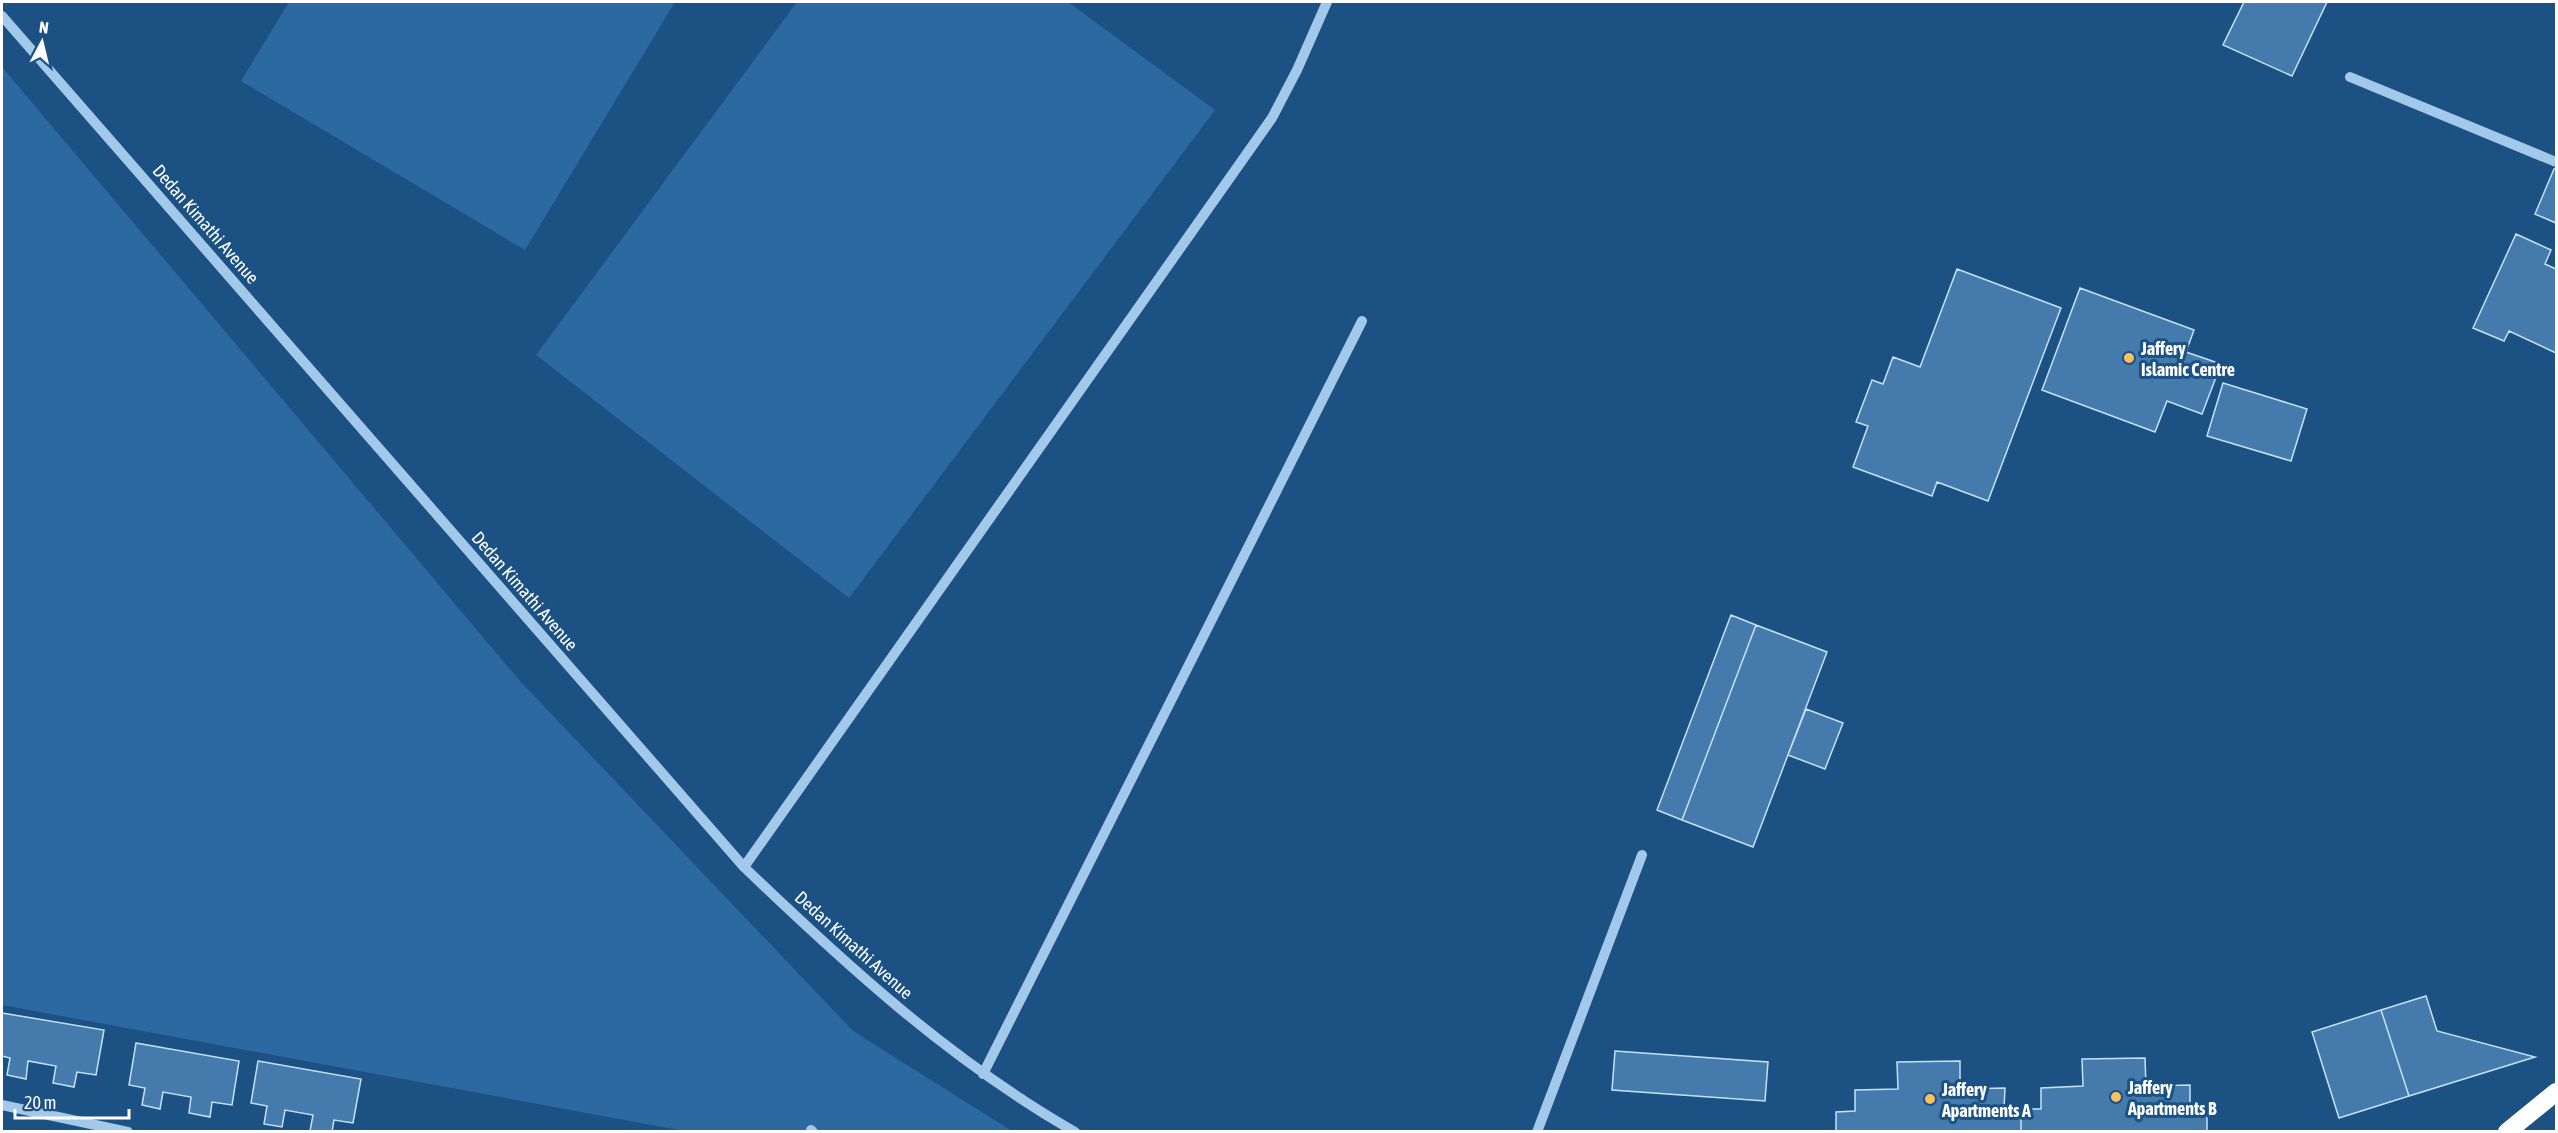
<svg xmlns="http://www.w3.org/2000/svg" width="2558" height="1133" viewBox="0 0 2558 1133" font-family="'Asap Condensed',sans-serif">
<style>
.green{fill:#2b69a0}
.building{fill:#447bac;stroke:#c6e1f8;stroke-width:1.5}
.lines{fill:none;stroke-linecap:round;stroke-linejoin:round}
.minor{stroke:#a2c8ea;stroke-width:10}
.highway{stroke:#fff;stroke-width:18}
.poi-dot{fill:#fbc15f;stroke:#1c5183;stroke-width:2}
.labels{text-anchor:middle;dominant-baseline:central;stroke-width:6;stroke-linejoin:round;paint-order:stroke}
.street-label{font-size:18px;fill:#fff;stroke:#1c5183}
.poi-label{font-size:18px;font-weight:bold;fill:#fff;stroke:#1c5183;text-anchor:start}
</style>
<rect width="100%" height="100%" fill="#1c5183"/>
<path class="green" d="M289,2H675L525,250L241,81Z
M797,2H1068L1215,110L849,598L536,355Z
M2,67L520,681L853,1031L1012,1131H684L2,1005Z"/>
<path class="building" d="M2244,2H2327L2292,76L2223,45Z
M2554,169H2556V223L2535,214Z
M2516,234L2551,250L2545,264L2556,269V353L2509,331L2504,341L2473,328Z
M1957,269L2061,308L1988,501L1937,482L1932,496L1853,467L1868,426L1856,422L1872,380L1883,384L1893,357L1920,367Z
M2080,288L2194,330L2186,352L2221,364L2202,414L2167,401L2155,432L2042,390Z
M2223,383L2307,409L2291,461L2207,436Z
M1731,615L1756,625L1682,820L1657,810Z
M1756,625L1827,652L1753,847L1682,820Z
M1806,709L1843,723L1825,769L1788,755Z
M2426,996L2437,1031L2535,1057L2409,1096L2381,1010Z
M2381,1010L2409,1096L2339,1118L2312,1032Z
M2,1013L104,1030L96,1075L77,1072L74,1087L53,1083L56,1066L28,1061L26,1079L7,1075L10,1058L2,1056Z
M136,1043L239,1061L232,1105L212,1102L210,1117L189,1113L191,1097L163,1092L160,1109L142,1105L145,1088L129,1085Z
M1615,1051L1768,1062L1765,1101L1612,1090Z
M2145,1058L2146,1086L2190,1085V1107H2207V1132H2021V1109H2041V1088L2083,1086L2082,1059Z
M258,1061L361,1079L353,1123L334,1120L332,1132L310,1131L313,1115L285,1110L282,1127L264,1124L267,1106L251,1103Z
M1960,1061V1089L2005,1088L2004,1109H2021V1132H1836V1112L1855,1111V1090L1898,1089L1897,1062Z"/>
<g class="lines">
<path class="minor" d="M2,16L744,867C846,965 951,1061 1075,1132
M2350,77L2556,162
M744,867L1272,118L1297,70L1327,2
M983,1074L1362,321
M2,1105L128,1132
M811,1130L813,1132
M1537,1132L1642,855"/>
<path class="highway" d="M2507,1132L2556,1092"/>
</g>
<g class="poi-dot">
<circle cx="2129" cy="358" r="6"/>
<circle cx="2116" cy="1097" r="6"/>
<circle cx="1930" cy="1099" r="6"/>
</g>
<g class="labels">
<g class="street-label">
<text transform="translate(206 224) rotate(49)">Dedan Kimathi Avenue</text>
<text transform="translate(525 591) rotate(49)">Dedan Kimathi Avenue</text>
<text transform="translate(854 945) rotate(42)">Dedan Kimathi Avenue</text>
</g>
<g class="poi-label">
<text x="2141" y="348">Jaffery<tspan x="2141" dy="21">Islamic Centre</tspan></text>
<text x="2128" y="1087">Jaffery<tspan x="2128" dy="21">Apartments B</tspan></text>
<text x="1942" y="1089">Jaffery<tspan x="1942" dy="21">Apartments A</tspan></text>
</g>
</g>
<rect width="2558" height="1133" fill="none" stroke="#ffffff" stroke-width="6"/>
<g transform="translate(42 42) rotate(7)" stroke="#1c5183" stroke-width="4.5" paint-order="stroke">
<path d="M0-4.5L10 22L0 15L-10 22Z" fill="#ffffff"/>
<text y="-9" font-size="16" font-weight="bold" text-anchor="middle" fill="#ffffff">N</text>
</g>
<path d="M15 1109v9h114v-9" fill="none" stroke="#ffffff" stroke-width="3"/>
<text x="24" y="1109" font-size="18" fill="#ffffff" stroke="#1c5183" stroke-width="4.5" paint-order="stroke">20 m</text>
</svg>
